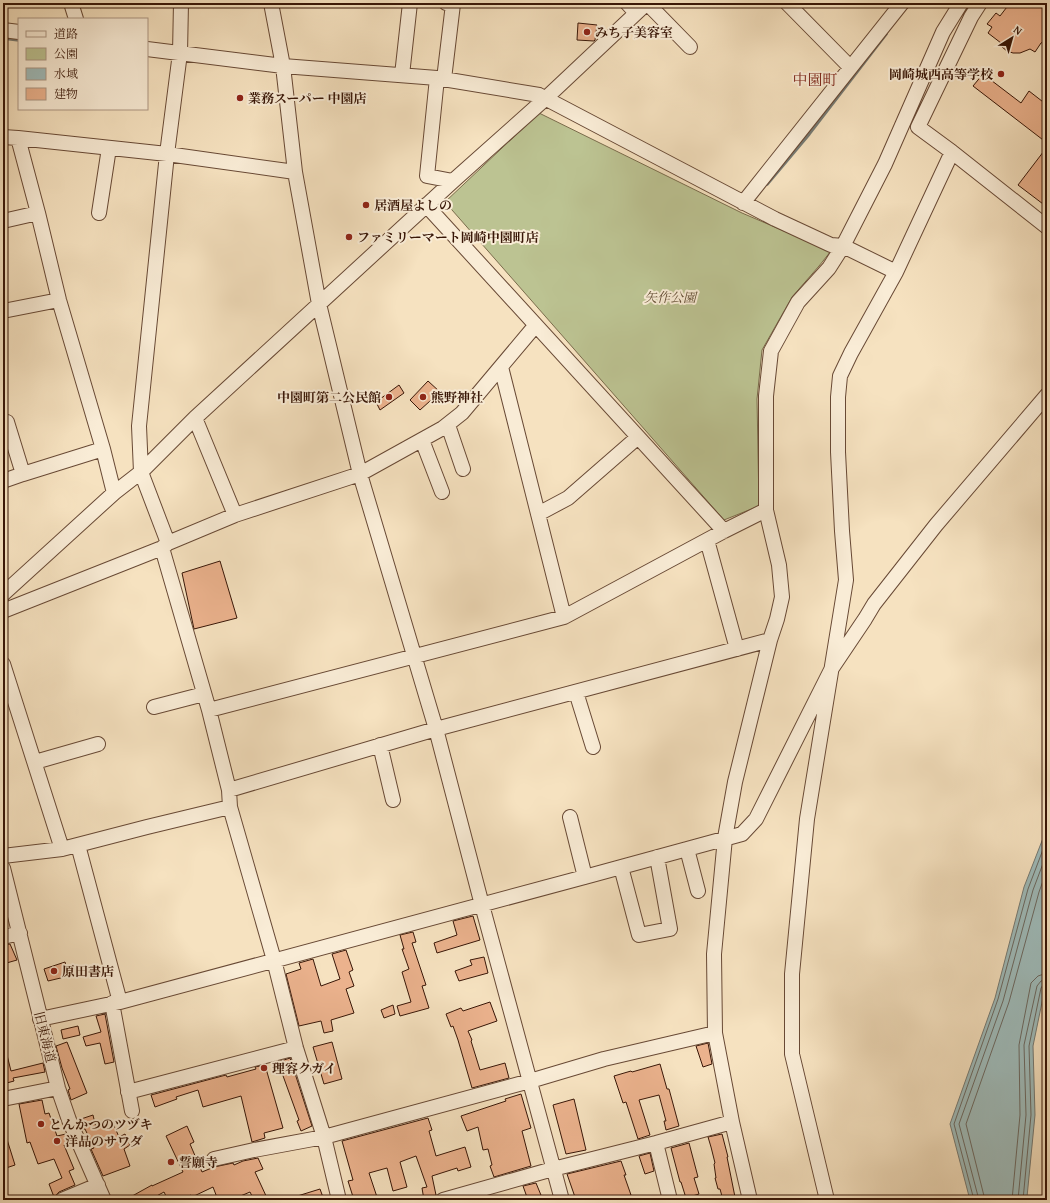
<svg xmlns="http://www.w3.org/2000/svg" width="1050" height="1203" viewBox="0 0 1050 1203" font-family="'Gentium Book Plus','Noto Serif JP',serif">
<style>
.green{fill:#bcc392;stroke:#7a6c4c}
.water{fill:#9fbcbb;stroke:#767a73}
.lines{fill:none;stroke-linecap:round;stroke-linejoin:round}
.shore{stroke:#6c6961;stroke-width:1}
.stream{stroke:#767a73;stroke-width:3.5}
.building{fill:#ebb28d;stroke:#381607}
.minor-casing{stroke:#684935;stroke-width:16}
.minor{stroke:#f9ecd6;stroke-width:14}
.poi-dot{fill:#8f2418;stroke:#f9ecd6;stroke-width:1.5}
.labels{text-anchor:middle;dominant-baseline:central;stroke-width:4;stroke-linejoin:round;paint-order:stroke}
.poi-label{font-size:13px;font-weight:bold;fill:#381607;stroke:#f9ecd6;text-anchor:start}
.park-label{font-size:13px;font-style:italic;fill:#604a31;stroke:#f9ecd6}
.street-label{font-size:13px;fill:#381607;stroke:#f9ecd6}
.quarter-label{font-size:15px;fill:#7a1f14;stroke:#f9ecd6}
</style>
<rect width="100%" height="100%" fill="#f6e2c0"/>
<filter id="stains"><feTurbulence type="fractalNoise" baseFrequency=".005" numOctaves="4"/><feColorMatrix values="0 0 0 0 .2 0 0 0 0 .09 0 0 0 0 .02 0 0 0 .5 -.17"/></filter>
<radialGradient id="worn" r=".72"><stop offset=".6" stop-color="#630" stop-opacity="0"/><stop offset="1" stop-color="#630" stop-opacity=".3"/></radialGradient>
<path class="green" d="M539,113L742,213L831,251L819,266L792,297L762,350L757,399L759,506L724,520L445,202Z"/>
<path class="water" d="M1047,828V978L1033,1046L1035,1115L1027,1197V1200H970L950,1124L995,998L1024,887Z"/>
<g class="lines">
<path class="shore" d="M974,1200L954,1124L998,999L1028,889L1047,839
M979,1200L959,1124L1003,1001L1033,890L1047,853
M985,1200L966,1124L1009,1002L1039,892L1047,870
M1012,1200L1020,1115L1019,1045L1031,983L1038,976L1047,973
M1018,1200L1026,1115L1024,1045L1037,986L1041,981L1047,979
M1023,1200L1031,1115L1029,1046L1041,988L1043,985L1047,984"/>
<path class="stream" d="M3,38L19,40
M767,184L809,134L886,34"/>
</g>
<path class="building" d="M1010,3H1047V40L1041,43L1035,52L1030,49L1020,53H1013L1007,51L1002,47L1001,43L988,33L992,27L987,24L996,13L1000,16Z
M578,23L597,25L595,40L594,41L577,40Z
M983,74L1021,103L1029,91L1047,105V143L973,86Z
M1047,147V207L1018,185Z
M428,381L440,392L420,410L410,400Z
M399,385L404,393L380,410L376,402Z
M220,561L237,618L194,629L182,573Z
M473,916L480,940L437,953L434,943L457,935L453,921Z
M413,932L416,942L412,943L426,985L422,986L429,1008L400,1016L397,1006L411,1002L402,972L409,969L402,949H404L400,935Z
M10,944L17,960L3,964V945Z
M346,950L353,970L349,972L354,986L346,989L354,1013L331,1020L333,1031L324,1033L321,1021L299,1026L286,974L301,969L299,963L313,959L321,986L340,979L332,954Z
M484,957L488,973L459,981L455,971L472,965L470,960Z
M65,962L69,976L48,981L44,969Z
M490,1002L497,1021L468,1031L472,1040L471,1041L480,1070L505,1063L509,1078L472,1088L458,1040L453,1026L451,1027L446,1014L461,1008L463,1011Z
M393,1005L395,1014L384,1018L381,1010Z
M105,1014L114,1062L105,1064L100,1043L86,1046L83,1037L101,1032L96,1016Z
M78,1026L80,1035L63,1039L61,1030Z
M67,1042L87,1093L71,1100L68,1090L70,1089L62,1068L56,1046Z
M332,1042L342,1079L324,1084L313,1047Z
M708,1043L712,1064L703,1067L696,1046Z
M3,1051H6L11,1071L43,1063L45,1072L13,1078L14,1081L3,1084Z
M290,1058L312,1126L301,1131L297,1121L299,1120L278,1062Z
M660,1064L667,1089H669L679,1126L666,1130L664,1121H666L659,1095L639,1100L650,1135L638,1139L626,1102L623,1103L614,1076L631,1071L632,1072Z
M265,1065L283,1128L264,1133L265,1138L252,1142L241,1096L203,1107L198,1090L176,1097L177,1099L155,1107L151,1095L226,1075L227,1077L256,1069L255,1067Z
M521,1094L531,1128L522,1131L531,1166L494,1177L490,1166L492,1165L488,1149L483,1150L478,1127L467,1131L461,1116L506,1101L505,1099Z
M574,1099L586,1150L566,1154L553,1105Z
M42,1100L45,1114L49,1113L57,1136L66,1134L69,1143L64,1145L74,1169L69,1171L75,1185L59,1192L54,1197L49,1184L62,1178L54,1159L38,1164L30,1142L27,1143L19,1104Z
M93,1115L96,1128L112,1121L119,1137L125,1134L130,1145L124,1149L130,1166L103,1176L91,1149L94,1148L85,1129H82L78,1120Z
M428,1118L432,1130L429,1131L436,1156L465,1147L471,1167L458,1171L457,1168L432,1176L436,1195L435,1197L424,1200L422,1188L427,1187L416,1156L400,1162L407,1187L393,1191L387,1168L369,1173L378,1200H354L348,1181L353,1180L342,1141Z
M187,1126L194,1142L190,1144L202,1172L214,1167L233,1163L234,1165L243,1161L258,1158L263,1169L255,1172L267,1198L263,1200H254L250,1192L231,1200H218L213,1187L192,1197L191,1195L180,1200H168L164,1192L149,1200H125L152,1185V1186L183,1172L166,1136Z
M3,1133H5L15,1165L3,1169Z
M722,1134L728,1157H727L735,1197L723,1200L720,1189H718L715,1178H716L714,1164L715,1163L711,1147L708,1137Z
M689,1143L698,1177L694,1178L699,1194L686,1198L681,1182H680L671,1148Z
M650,1153L654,1171L645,1174L639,1156Z
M621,1161L626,1175H624L631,1195L616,1200H576L567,1174Z
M536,1183L543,1200H528L523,1186Z
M320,1189L324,1200H291V1198Z"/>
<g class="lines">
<defs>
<path id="minor" d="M71,3L76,19
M271,3L283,66L295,172L319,304L360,474L436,729L482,905L562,1200
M627,3L636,13
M647,3L690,47
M787,3L850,67
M3,30L19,32
M147,49L283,66L437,78L539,95L775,219L831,245L843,246L896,272
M402,75L410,3
M437,78L427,176L453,181
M444,79L453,4L446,3
M3,137L18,138L167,154L295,172
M18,138L38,213L59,300L103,449L114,493
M952,152L1047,227
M743,203L902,3
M426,205L724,531
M99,213L109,148
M3,221L38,213
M3,311L59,300
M501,367L564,617
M195,418L235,515
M3,424L7,422L23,474L103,449
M448,425L463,469
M422,440L442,492
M3,481L23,474
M538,514L568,498L638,437
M707,540L737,649
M168,543L141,472L139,426L167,154L180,53L181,3
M162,548L209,710L229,790L230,807L274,960L296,1048L324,1137L339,1200
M3,594L114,493L141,472L195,418L453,181L546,98L647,3
M3,611L162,548L168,543L235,515L360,474L443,428L462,413L535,326
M3,664L62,849
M576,692L593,747
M154,707L204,694
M209,710L564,617L724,531L766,510
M380,745L393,800
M35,762L98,744
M229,790L436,729L770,640L777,619L782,597L779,565L766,510V396L771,351L798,302L829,268L843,246L885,164L943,32L961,3
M570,817L585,877
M78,845L120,1002
M687,849L698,891
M3,856L62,849L147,827L230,807
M621,867L639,935L670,929L657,857
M3,868L58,1088L69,1120L104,1200
M3,937L20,933
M112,1003L132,1111
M40,1019L120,1002L592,875L742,834L756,819L832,668L865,619L874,604L936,525L1047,395
M128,1092L296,1048
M3,1099L58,1088
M656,1143L670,1200
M214,1159L254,1150L324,1137L530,1081L604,1059L715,1033
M62,1200L98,1185
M443,1200L553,1169L656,1143L732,1122
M750,1200L732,1122L715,1033L714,954L725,838L735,782L770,640
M827,1200L792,1054V974L807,819L846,580L842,531L838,452V397L840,376L851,353L896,272L952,152L918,127L971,17L980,3"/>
</defs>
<use href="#minor" class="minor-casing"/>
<use href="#minor" class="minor"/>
</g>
<g class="poi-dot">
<circle cx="587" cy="32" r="4"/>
<circle cx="1001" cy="74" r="4"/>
<circle cx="240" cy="98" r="4"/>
<circle cx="366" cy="205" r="4"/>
<circle cx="349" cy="237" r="4"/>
<circle cx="389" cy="397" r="4"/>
<circle cx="423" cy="397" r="4"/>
<circle cx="54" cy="971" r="4"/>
<circle cx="264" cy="1068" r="4"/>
<circle cx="41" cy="1124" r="4"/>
<circle cx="57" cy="1141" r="4"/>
<circle cx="171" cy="1162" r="4"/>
</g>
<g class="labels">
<g class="poi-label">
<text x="595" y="32">みち子美容室</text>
<text x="993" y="74" text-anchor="end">岡崎城西高等学校</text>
<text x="248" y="98">業務スーパー 中園店</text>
<text x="374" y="205">居酒屋よしの</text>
<text x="357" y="237">ファミリーマート岡崎中園町店</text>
<text x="381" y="397" text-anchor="end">中園町第二公民館</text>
<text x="431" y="397">熊野神社</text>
<text x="62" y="971">原田書店</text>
<text x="272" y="1068">理容クガイ</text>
<text x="49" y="1124">とんかつのツヅキ</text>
<text x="65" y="1141">洋品のサワダ</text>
<text x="179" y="1162">誓願寺</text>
</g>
<g class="park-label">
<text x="670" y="297">矢作公園</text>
</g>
<g class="street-label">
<text transform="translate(45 1037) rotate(76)">旧東海道</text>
</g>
<g class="quarter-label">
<text x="815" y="79">中園町</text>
</g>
</g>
<rect width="1050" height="1203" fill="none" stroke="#f6e2c0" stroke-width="16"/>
<rect x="4" y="4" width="1042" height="1195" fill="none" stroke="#381607" stroke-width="2"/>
<rect x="8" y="8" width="1034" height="1187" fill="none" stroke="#381607"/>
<rect x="18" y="18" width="130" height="92" fill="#f9ecd6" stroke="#ac9683"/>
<rect x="26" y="31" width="20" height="6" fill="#f9ecd6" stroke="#ac9683"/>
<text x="54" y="38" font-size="12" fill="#381607">道路</text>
<rect x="26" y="48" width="20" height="12" fill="#bcc392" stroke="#ac9683"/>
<text x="54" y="58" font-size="12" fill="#381607">公園</text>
<rect x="26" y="68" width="20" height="12" fill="#9fbcbb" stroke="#ac9683"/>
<text x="54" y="78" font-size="12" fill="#381607">水域</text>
<rect x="26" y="88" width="20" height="12" fill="#ebb28d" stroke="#ac9683"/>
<text x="54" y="98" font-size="12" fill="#381607">建物</text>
<g transform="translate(1012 38) rotate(37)" stroke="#f9ecd6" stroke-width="3" paint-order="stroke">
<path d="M0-3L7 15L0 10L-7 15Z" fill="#381607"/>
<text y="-6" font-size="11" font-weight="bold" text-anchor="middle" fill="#381607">N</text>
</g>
<rect width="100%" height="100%" filter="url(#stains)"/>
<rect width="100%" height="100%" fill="url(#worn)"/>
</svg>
